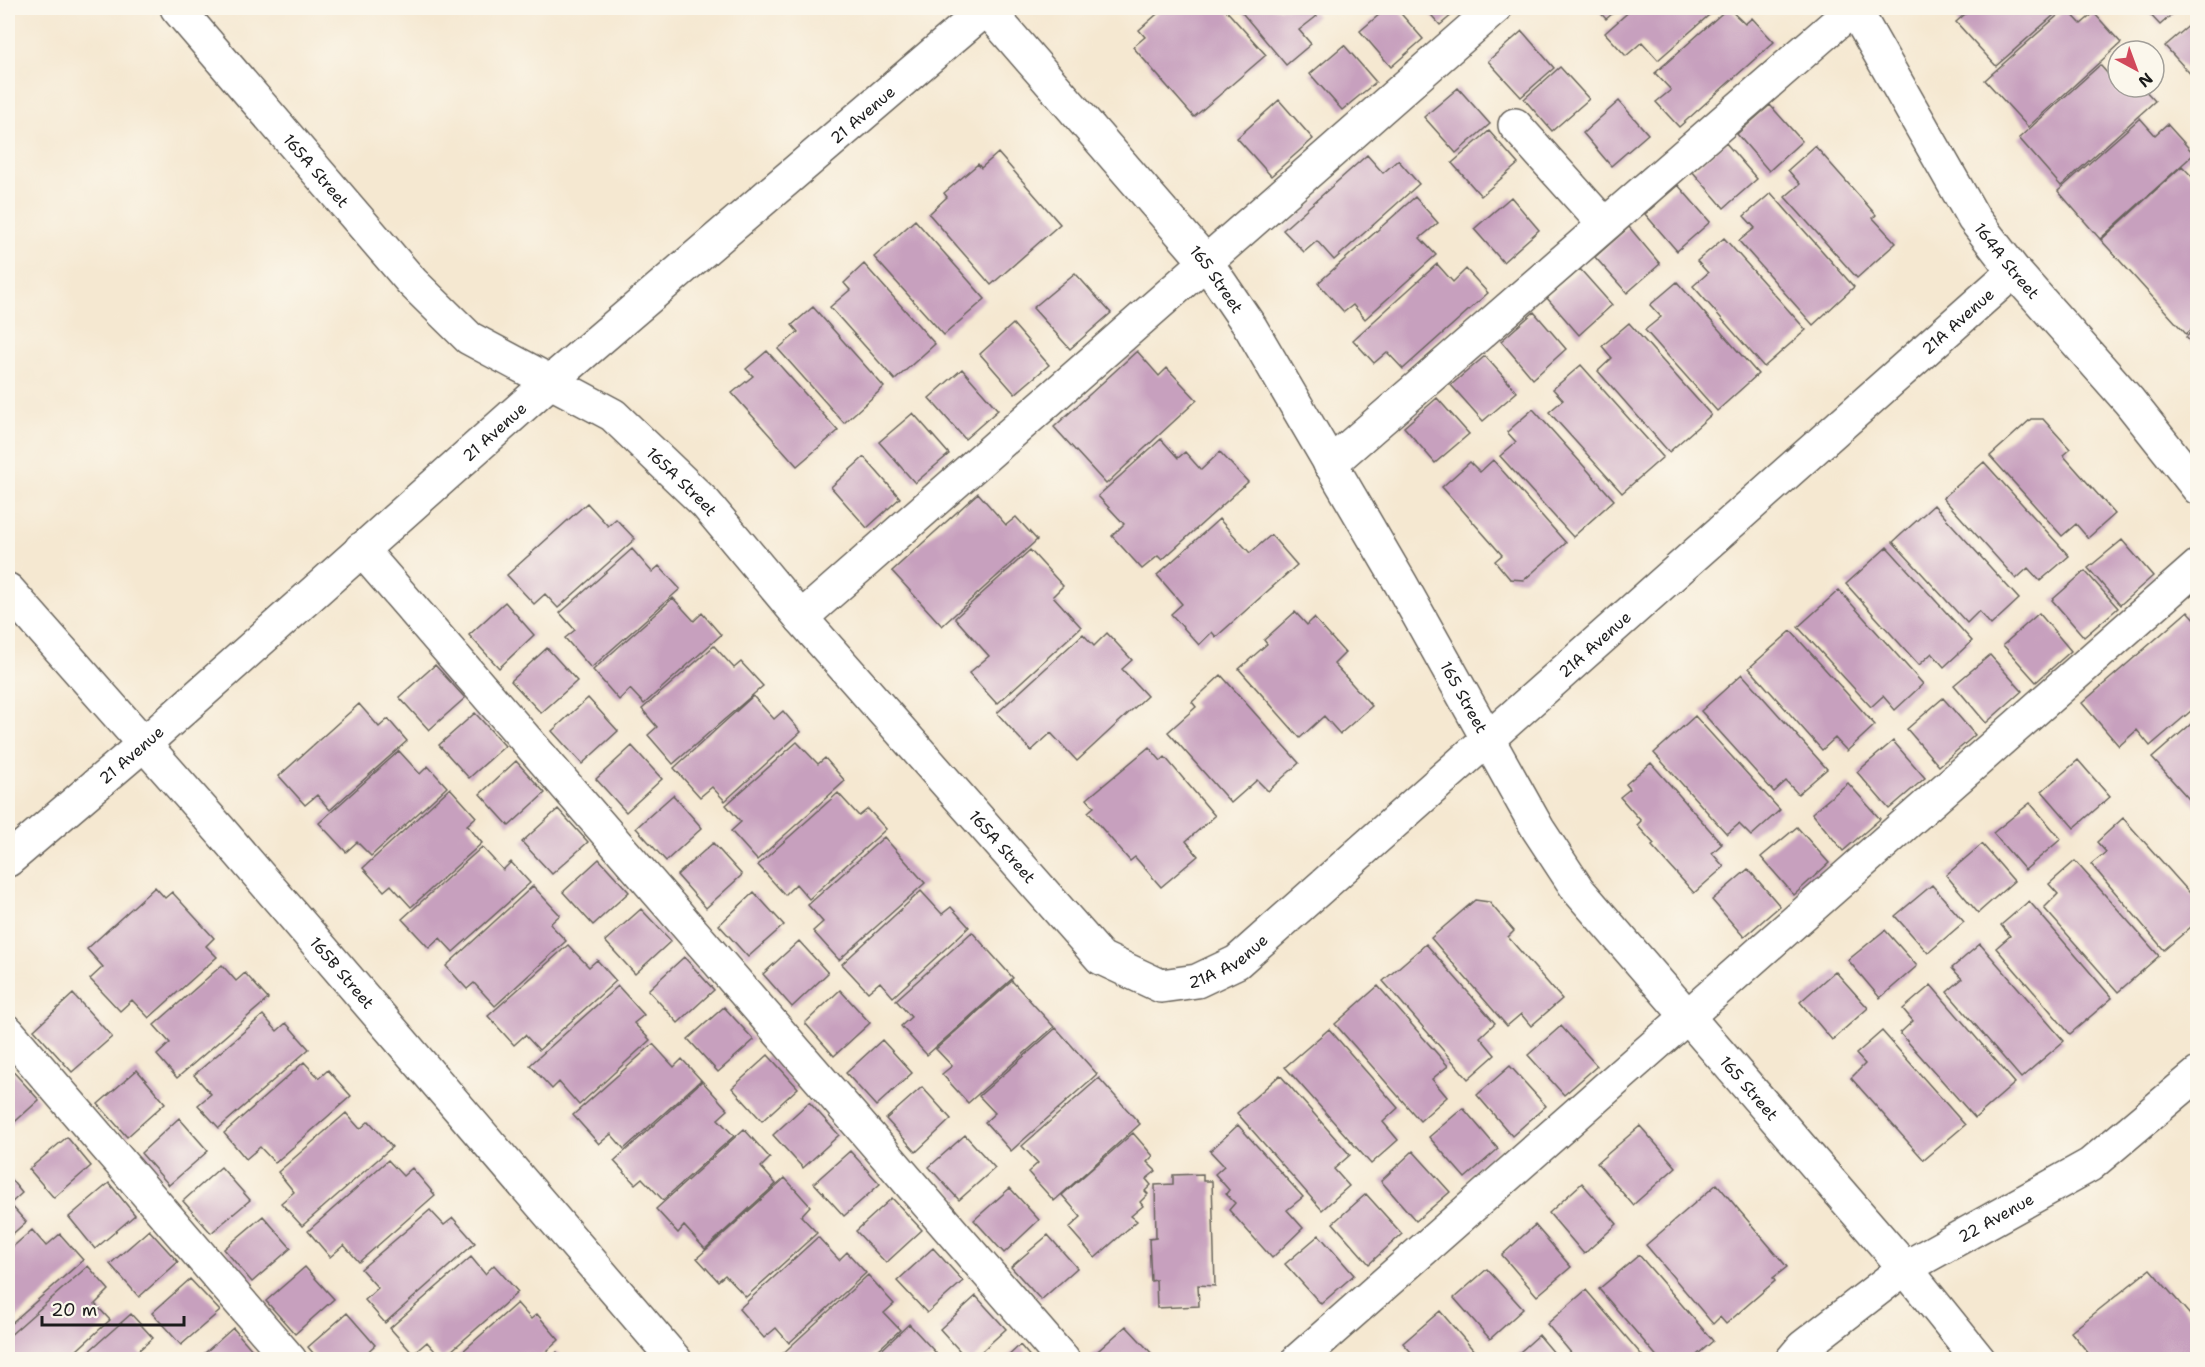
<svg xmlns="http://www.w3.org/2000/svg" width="2205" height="1367" viewBox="0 0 2205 1367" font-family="'Shantell Sans',sans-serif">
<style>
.building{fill:#c7a0be}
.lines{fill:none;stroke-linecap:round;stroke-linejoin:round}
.minor-casing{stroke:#68635b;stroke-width:36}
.minor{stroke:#fff;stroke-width:33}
.labels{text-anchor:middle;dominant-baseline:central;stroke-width:4.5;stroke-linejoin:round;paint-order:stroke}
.street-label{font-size:16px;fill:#1c1c1c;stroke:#fbf7ec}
</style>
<rect width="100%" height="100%" fill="#fbf7ec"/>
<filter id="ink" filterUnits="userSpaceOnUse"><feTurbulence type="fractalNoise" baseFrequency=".0167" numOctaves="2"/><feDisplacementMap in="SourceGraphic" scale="12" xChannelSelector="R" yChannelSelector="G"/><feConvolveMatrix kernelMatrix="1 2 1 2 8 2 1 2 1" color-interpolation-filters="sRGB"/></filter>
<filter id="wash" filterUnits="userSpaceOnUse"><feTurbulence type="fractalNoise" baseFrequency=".008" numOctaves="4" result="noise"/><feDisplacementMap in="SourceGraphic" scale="24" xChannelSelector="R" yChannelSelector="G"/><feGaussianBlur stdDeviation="1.35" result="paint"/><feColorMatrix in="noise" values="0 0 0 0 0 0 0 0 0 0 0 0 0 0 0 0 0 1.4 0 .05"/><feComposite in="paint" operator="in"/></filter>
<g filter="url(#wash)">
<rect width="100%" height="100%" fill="#f5e8d1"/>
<g id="blocks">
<path class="building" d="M1164,8H1224L1266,55L1194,117L1133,47L1145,37L1139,30Z
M1238,8H1310L1317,16L1299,30L1311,44L1286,65Z
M1387,8H1396L1423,39L1391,67L1360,31Z
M1425,8H1460L1440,25Z
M1596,8H1619L1606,19Z
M1633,8H1717L1658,60L1642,42L1626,56L1605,33Z
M1728,8L1745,24L1752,18L1774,42L1679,127L1656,102L1671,90L1655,73Z
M1956,8H1969L1962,14Z
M1972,8H2062L1996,66L1956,22Z
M2066,8L2081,24L2094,13L2121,43L2028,127L1985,80Z
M2144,8H2179L2160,25Z
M2198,18V76L2195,79L2165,46Z
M1522,31L1554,68L1521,97L1488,61Z
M1344,45L1376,82L1342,110L1310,74Z
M2100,65L2115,82L2118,79V87H2142L2155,101L2061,186L2019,138Z
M1560,67L1589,99L1552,131L1524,99Z
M1458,88L1490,124L1456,153L1424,117Z
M1279,100L1313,139L1271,176L1237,138Z
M1619,101L1648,134L1611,166L1583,133Z
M1770,105L1802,141L1769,171L1737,134Z
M2140,118L2155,135L2167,124L2194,154L2100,239L2058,191Z
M1489,131L1518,164L1481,196L1452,163Z
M1725,142L1757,179L1724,208L1692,171Z
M1815,146L1876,215L1873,218L1896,243L1857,278L1785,197L1800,184L1788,170Z
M998,153L1060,224L991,285L929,214L947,197L944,193L978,164L981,168Z
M1367,155L1383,173L1398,160L1419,184L1334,260L1317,241L1304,252L1283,230Z
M2182,166L2198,183V324L2186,334L2101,240Z
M1678,185L1710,222L1677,251L1645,214Z
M1771,193L1854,287L1813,325L1739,241L1755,228L1744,216Z
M1415,197L1438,223L1420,238L1436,255L1365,319L1353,305L1344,312L1318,283Z
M1511,197L1539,230L1503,262L1474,229Z
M915,220L985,299L944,335L874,257Z
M1629,227L1660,264L1627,293L1595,257Z
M1724,238L1806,330L1764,367L1693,286L1708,273L1697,261Z
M864,264L935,344L895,380L830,307L850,290L844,283Z
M1437,264L1453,282L1466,269L1488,293L1403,369L1387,352L1374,363L1353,340Z
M1580,269L1612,305L1579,335L1547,298Z
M1075,273L1111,313L1070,349L1033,308Z
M1677,282L1758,374L1717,411L1645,330L1661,317L1650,305Z
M813,307L884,387L844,423L778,349L798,332L792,325Z
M1534,312L1566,349L1533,379L1501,341Z
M1629,323L1711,415L1669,452L1598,371L1612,358L1602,346Z
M1013,324L1049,365L1015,394L980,354Z
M2198,327V350L2186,337Z
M767,351L838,431L797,466L732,393L753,376L746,369Z
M1137,351L1159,376L1167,368L1197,400L1106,484L1054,427Z
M1485,356L1517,392L1483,421L1451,385Z
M1581,365L1663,457L1622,493L1549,412L1563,400L1553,389Z
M962,369L998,410L965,439L929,398Z
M1437,398L1469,434L1435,463L1404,427Z
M1533,409L1614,500L1573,537L1500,456L1516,442L1507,432Z
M913,413L949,454L915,483L879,442Z
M2031,419H2043L2070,449L2063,455L2115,514L2088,538L2076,524L2062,536L1990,456Z
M1161,439L1178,458L1185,452L1201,470L1220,452L1248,482L1162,560L1158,556L1142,569L1112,536L1124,524L1098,496Z
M864,457L900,498L867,528L831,487Z
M1493,460L1566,543L1524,580L1510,579L1495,561L1502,555L1442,487L1470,462L1480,472Z
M1984,462L2069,556L2040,581L2028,568L2016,579L1943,498Z
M978,493L1006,525L1016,517L1037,540L942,626L892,571Z
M587,503L608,526L616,519L635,539L558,608L545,594L534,604L507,575Z
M1934,505L2019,599L1991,625L1979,611L1967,623L1893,542Z
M1219,519L1250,553L1271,535L1297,565L1216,637L1212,632L1199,645L1171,614L1182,604L1157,575Z
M2122,540L2153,576L2120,605L2088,568Z
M1887,547L1972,641L1944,667L1932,653L1919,665L1846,584Z
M632,549L652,572L659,566L680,589L591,668L565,638L575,630L560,613Z
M1030,550L1063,586L1053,596L1081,627L997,704L969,673L989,656L955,618Z
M2085,571L2118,608L2084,637L2052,600Z
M1839,590L1923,684L1895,710L1883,696L1871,707L1798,627Z
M673,598L694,621L702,613L721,635L644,704L630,689L619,700L593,670Z
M505,602L534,635L499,668L469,635Z
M2188,611L2198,622V705L2150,746L2137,730L2119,746L2082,703Z
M1295,612L1307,625L1314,618L1345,653L1334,664L1372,706L1340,734L1324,716L1300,738L1239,669L1267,644L1264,640Z
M2039,613L2071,651L2036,682L2003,645Z
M1791,631L1875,725L1847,751L1835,738L1822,750L1749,668Z
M1107,633L1132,660L1122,669L1147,696L1077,761L1051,733L1031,751L997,713L1083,634L1094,646Z
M714,646L734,668L741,662L763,686L673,764L648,735L657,727L642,709Z
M547,648L577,681L541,713L511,681Z
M1990,655L2022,691L1986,723L1954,685Z
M435,665L465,698L429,730L399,697Z
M1742,674L1827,769L1798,794L1786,781L1774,792L1701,711Z
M1221,675L1299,763L1268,791L1257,780L1231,803L1168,732L1196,707L1192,702Z
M753,696L774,719L783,711L801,732L725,801L712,787L700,797L674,768Z
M588,698L618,731L582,764L552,731Z
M1943,698L1975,735L1939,766L1907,729Z
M359,704L379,727L388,719L407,741L330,810L317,795L305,805L279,776Z
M475,713L505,746L469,778L439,745Z
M1695,716L1780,810L1751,836L1739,824L1727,834L1654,753Z
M2198,718V809L2152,758Z
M1893,741L1925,778L1889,809L1857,772Z
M797,742L818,764L825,758L845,781L757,860L731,831L741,822L726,805Z
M632,746L662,779L626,812L596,779Z
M1149,747L1161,761L1165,757L1215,816L1186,841L1198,856L1161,887L1135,857L1130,861L1088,812L1094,807L1087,799Z
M399,751L420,774L428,766L447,787L371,856L357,842L346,852L319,823Z
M2078,760L2110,797L2074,828L2042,791Z
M516,761L545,793L509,826L480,794Z
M1651,763L1722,844L1712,853L1724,867L1694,893L1652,846L1654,844L1637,825L1641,821L1620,797L1630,789L1626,784Z
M1848,783L1880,819L1843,851L1812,813Z
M450,788L476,817L467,825L482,843L411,907L391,885L384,891L363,868Z
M838,793L859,816L868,809L886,829L809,899L796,884L785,895L758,865Z
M673,795L702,828L666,861L636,828Z
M2030,803L2061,839L2025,870L1993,833Z
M558,809L588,842L552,874L522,842Z
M2123,818L2198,902V921L2164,950L2091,864L2106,852L2097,842Z
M1797,827L1829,863L1794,895L1761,857Z
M884,837L925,883L839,960L813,931L823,922L808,905Z
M713,843L742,875L706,908L677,875Z
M1982,844L2014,881L1978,913L1946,875Z
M482,847L503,870L511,862L530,883L453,952L440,938L429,948L402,919Z
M599,859L629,892L593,925L563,892Z
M2075,861L2159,956L2118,992L2044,908L2058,894L2049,884Z
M1748,869L1780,906L1744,937L1712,900Z
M1932,885L1964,922L1928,953L1895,916Z
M533,886L560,915L550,924L566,941L495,1006L474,983L467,989L446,966Z
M155,887L165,898L172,892L214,938L206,946L217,957L149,1018L132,1000L120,1011L90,979L103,967L87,949Z
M921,891L942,914L951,907L969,927L893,997L880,982L868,992L842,964Z
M754,892L784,925L748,957L719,925Z
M1475,900L1489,902L1514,931L1508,937L1562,999L1531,1026L1521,1014L1507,1026L1431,938Z
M2029,901L2112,998L2070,1034L1996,948L2010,936L2001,925Z
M641,909L671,941L635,974L605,941Z
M1885,930L1917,966L1880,998L1848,960Z
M972,932L1013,978L927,1055L901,1026L911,1017L896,1000Z
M799,941L828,973L792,1007L763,974Z
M1426,944L1495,1023L1480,1037L1495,1055L1468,1079L1383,981Z
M1980,944L2064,1041L2021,1078L1947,992L1962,979L1952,968Z
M568,945L589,967L597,960L616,981L539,1050L525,1035L514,1045L488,1016Z
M684,957L714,990L678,1023L648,990Z
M222,965L236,981L245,973L268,999L177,1078L157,1055L170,1043L154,1025Z
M1835,971L1868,1008L1832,1040L1800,1002Z
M1012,981L1054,1027L968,1103L942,1074L952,1066L936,1049Z
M1931,985L2015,1083L1975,1118L1900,1033L1913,1021L1903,1009Z
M618,986L644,1015L634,1023L650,1040L579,1105L559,1082L552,1089L530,1065Z
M1378,986L1448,1066L1432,1079L1447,1097L1420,1121L1335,1024Z
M840,990L870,1023L834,1056L805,1023Z
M73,994L112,1037L72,1072L34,1030Z
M724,1007L754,1040L718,1072L688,1039Z
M263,1015L277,1031L286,1023L309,1049L219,1128L198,1105L211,1094L194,1075Z
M1561,1026L1597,1066L1564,1095L1528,1055Z
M1056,1028L1097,1074L1011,1151L985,1122L995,1113L979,1096Z
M1329,1029L1398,1108L1383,1122L1398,1140L1371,1164L1285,1067Z
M1882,1031L1965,1125L1924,1160L1851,1078L1865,1064L1856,1054Z
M882,1040L912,1073L876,1106L846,1073Z
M653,1044L674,1067L682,1059L701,1080L624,1149L611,1134L599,1144L573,1115Z
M768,1055L798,1088L762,1121L732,1088Z
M304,1062L319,1078L328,1070L351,1096L275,1163L260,1147L246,1159L224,1133Z
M8,1066L39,1100L8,1128Z
M1510,1066L1546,1106L1512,1136L1477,1095Z
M137,1070L165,1103L127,1137L98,1104Z
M1280,1075L1350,1155L1334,1169L1349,1186L1322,1210L1237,1113Z
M1099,1078L1140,1124L1054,1201L1028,1172L1038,1163L1022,1146Z
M702,1081L728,1110L718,1119L734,1136L663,1200L642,1178L635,1184L614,1161Z
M922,1087L951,1119L916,1152L886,1119Z
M809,1102L839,1135L803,1168L773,1135Z
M1463,1108L1498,1149L1465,1178L1429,1137Z
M346,1113L360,1129L369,1121L392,1147L302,1226L281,1203L294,1192L278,1172Z
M179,1118L208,1151L169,1185L141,1153Z
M1238,1125L1303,1197L1287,1210L1303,1228L1272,1258L1229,1210L1235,1203L1226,1194L1229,1190L1215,1174L1224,1166L1210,1151Z
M1640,1126L1676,1167L1633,1205L1597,1163Z
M744,1129L770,1158L761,1167L776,1184L705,1249L684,1226L678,1233L656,1209Z
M1133,1133L1153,1156L1147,1162L1156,1171L1146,1179L1151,1185L1145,1191L1148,1194L1140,1202L1143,1206L1131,1216L1137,1221L1095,1258L1069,1228L1081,1217L1062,1195Z
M965,1135L995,1168L959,1200L929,1167Z
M67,1137L91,1166L54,1198L29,1169Z
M850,1151L880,1184L844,1216L814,1183Z
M1413,1151L1450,1192L1416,1221L1381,1181Z
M388,1160L403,1176L412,1168L435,1195L359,1262L344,1245L330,1257L308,1231Z
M221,1167L250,1200L211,1233L183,1201Z
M1203,1174V1181H1212L1215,1286L1198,1285L1199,1306L1157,1308L1156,1280L1151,1281L1149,1239L1156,1238L1155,1185L1173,1184V1175Z
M8,1176L22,1193L10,1204L26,1222L8,1238Z
M785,1178L810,1206L801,1216L817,1233L746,1297L725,1275L718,1281L697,1258Z
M109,1183L135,1215L95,1249L69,1217Z
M1582,1183L1617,1224L1584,1254L1549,1213Z
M1717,1184L1787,1267L1773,1278L1775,1281L1726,1324L1720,1317L1713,1324L1646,1245Z
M1010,1188L1039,1220L1004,1253L974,1220Z
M1366,1194L1402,1234L1369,1264L1333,1223Z
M892,1198L922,1230L886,1263L856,1231Z
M430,1210L444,1225L453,1218L475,1243L385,1323L365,1300L378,1288L361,1269Z
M263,1216L291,1248L252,1282L224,1249Z
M1535,1225L1571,1267L1537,1296L1502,1255Z
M32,1230L46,1246L60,1234L83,1260L8,1326V1251Z
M149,1230L178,1262L139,1297L110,1264Z
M1048,1235L1077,1268L1041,1300L1011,1267Z
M1319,1235L1354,1275L1321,1304L1285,1264Z
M818,1237L839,1260L847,1252L866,1273L789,1343L776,1328L764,1338L739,1309Z
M933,1248L963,1281L927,1313L897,1281Z
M1639,1255L1713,1341L1691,1360H1660L1599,1289Z
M471,1257L485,1274L494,1265L518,1292L442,1359L427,1342L413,1354L390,1328Z
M88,1266L109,1290L95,1304L110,1320L66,1360H12L8,1354V1337Z
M305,1267L334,1299L295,1334L266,1301Z
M1487,1269L1523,1309L1490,1339L1454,1298Z
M2150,1269L2198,1324V1355L2192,1360H2094L2071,1332Z
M868,1275L894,1304L884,1313L900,1330L867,1360H783L780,1356Z
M190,1279L220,1311L181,1345L152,1313Z
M1586,1290L1646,1360H1577L1547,1324Z
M976,1296L1006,1329L972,1360H968L940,1329Z
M517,1303L531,1319L537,1314L559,1340L537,1360H453Z
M1440,1311L1475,1352L1466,1360H1418L1403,1343Z
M347,1313L375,1345L359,1360H319L308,1347Z
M131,1314L153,1338L138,1351L146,1360H79Z
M909,1324L936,1353L929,1360H871Z
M1126,1326L1156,1358L1091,1360L1090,1358Z
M233,1328L261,1360H197Z
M1539,1335L1560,1360H1511Z
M1020,1345L1033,1360H1004Z
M557,1352L563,1360H549Z"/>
</g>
</g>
<g filter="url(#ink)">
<use href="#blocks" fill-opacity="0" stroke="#68635b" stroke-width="1.5"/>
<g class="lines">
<defs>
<g id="minor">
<path id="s1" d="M177,8L412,282L469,338L613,415L706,504L801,618L1101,958L1161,986L1197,981L1237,962L2014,271"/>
<path id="s2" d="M986,8L1206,262L1251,328L1401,584L1538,829L1578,890L1905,1268L1979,1360"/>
<path id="s3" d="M1854,8L1974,219L2014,271L2129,401L2198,488"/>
<path d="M1515,125L1604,224"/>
<path d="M1330,464L1854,8"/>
<path d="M361,549L1063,1360"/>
<path id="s4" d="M8,590L219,829L675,1360"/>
<path d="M801,618L1495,8"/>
<path id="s5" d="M8,860L144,744L551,381L987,8"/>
<path d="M8,1032L290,1360"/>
<path d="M1298,1360L2198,566"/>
<path id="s6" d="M1792,1360L1803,1347L1905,1268L2090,1165L2198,1074"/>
</g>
</defs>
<use href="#minor" class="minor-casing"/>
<use href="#minor" class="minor"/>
</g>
</g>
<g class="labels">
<g class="street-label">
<text stroke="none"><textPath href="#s5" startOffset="1134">21 Avenue</textPath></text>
<text stroke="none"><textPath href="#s1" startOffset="214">165A Street</textPath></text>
<text stroke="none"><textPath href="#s3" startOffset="296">164A Street</textPath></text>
<text stroke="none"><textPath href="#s2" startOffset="356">165 Street</textPath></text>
<text stroke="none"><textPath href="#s1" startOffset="2446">21A Avenue</textPath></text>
<text stroke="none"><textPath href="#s5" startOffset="648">21 Avenue</textPath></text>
<text stroke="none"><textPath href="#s1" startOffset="700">165A Street</textPath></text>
<text stroke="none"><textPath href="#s1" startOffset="1960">21A Avenue</textPath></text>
<text stroke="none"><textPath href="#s2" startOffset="842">165 Street</textPath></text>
<text stroke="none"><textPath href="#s5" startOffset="162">21 Avenue</textPath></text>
<text stroke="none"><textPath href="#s1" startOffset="1186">165A Street</textPath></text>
<text stroke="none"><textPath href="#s1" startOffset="1474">21A Avenue</textPath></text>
<text stroke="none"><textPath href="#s4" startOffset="508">165B Street</textPath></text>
<text stroke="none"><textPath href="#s2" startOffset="1328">165 Street</textPath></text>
<text stroke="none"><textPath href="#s6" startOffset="250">22 Avenue</textPath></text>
</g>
</g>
<rect width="2205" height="1367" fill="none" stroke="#fbf7ec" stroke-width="30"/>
<g transform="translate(2136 69) rotate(139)"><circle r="28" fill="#fbf7ec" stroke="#a29f99" stroke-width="1.5"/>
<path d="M0-4.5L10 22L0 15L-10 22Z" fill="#d1495b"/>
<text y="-9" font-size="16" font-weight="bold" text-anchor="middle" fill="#1c1c1c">N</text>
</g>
<path d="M42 1316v9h142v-9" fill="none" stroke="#1c1c1c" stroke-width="3"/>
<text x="51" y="1316" font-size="18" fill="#1c1c1c" stroke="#fbf7ec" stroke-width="4.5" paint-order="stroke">20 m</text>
</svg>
